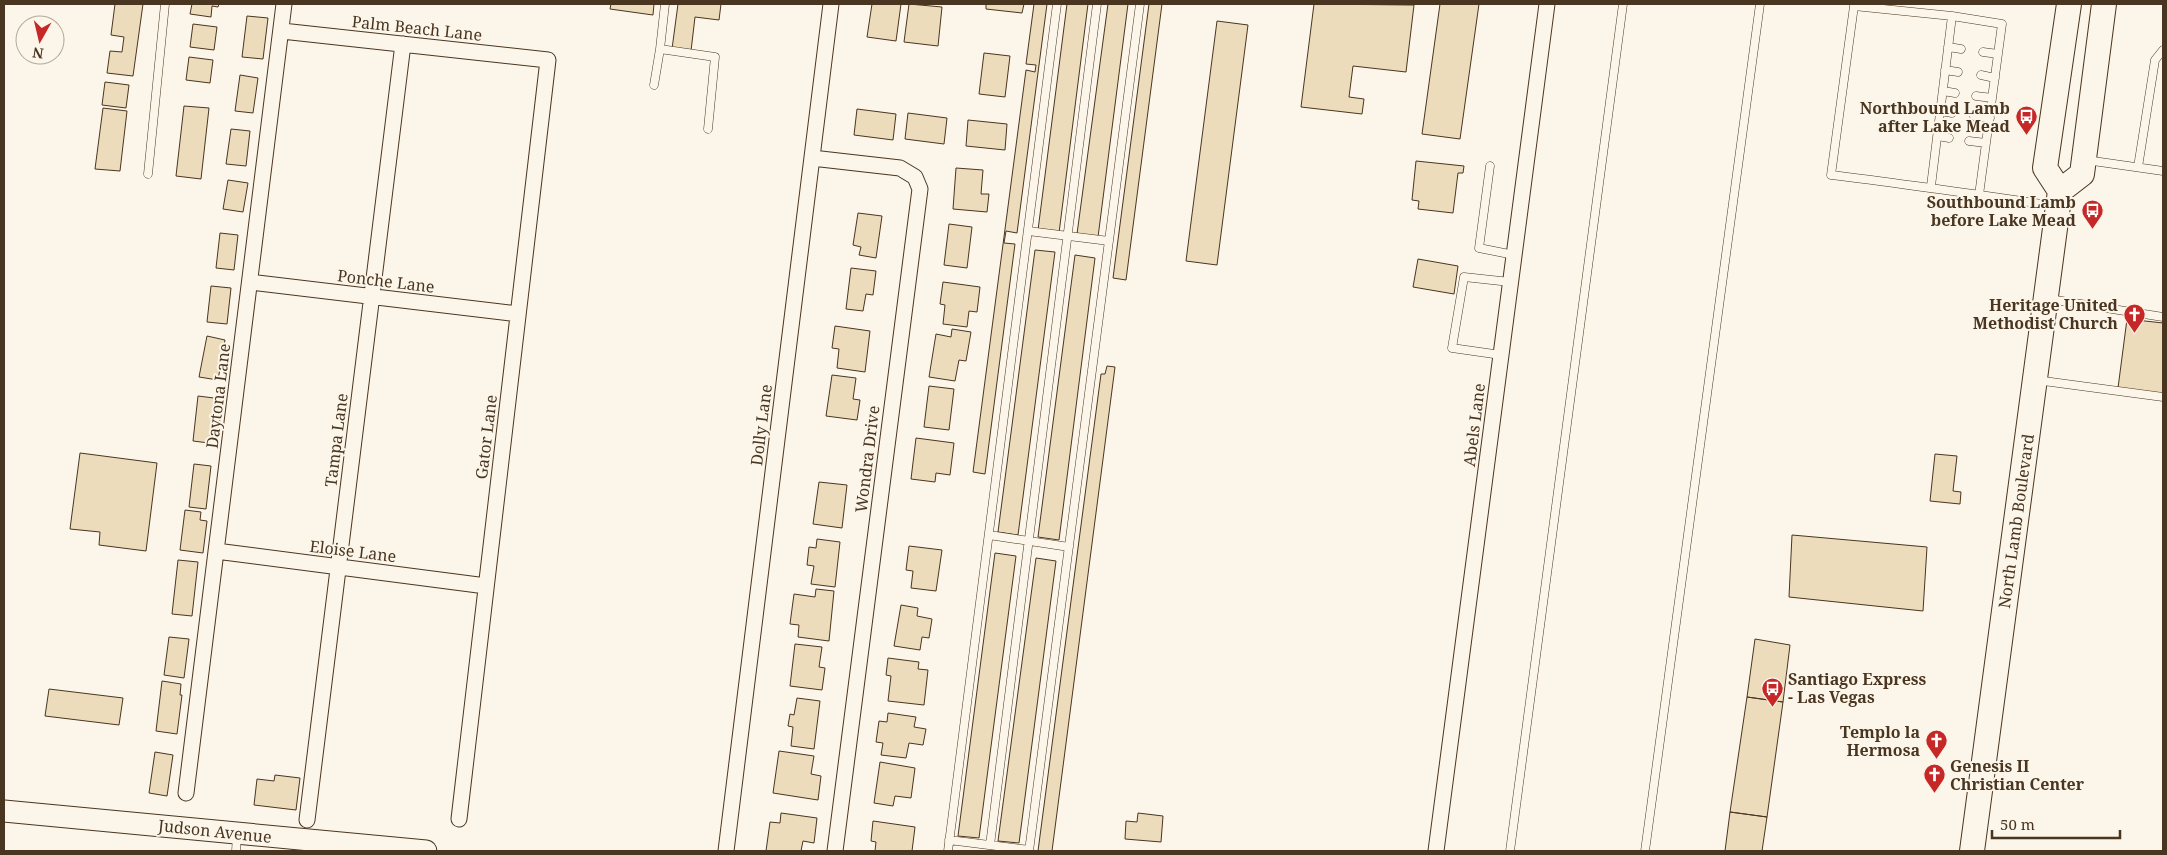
<svg xmlns="http://www.w3.org/2000/svg" width="2167" height="855" viewBox="0 0 2167 855" font-family="'Noto Serif',serif">
<style>
.building{fill:#ecdcbc;stroke:#4a3520}
.lines{fill:none;stroke-linecap:round;stroke-linejoin:round}
.lane-casing{stroke:#4a3520;stroke-width:9}
.street-casing{stroke:#4a3520;stroke-width:17}
.secondary-casing{stroke:#4a3520;stroke-width:23}
.primary-casing{stroke:#4a3520;stroke-width:26}
.lane{stroke:#fbf6e9;stroke-width:8}
.street{stroke:#fbf6e9;stroke-width:15}
.secondary{stroke:#fbf6e9;stroke-width:21}
.primary{stroke:#fbf6e9;stroke-width:24}
.labels{text-anchor:middle;dominant-baseline:central;stroke-width:4;stroke-linejoin:round;paint-order:stroke}
.street-label{font-size:16px;fill:#4a3520;stroke:#fbf6e9}
.poi-label{font-size:16px;font-weight:bold;fill:#4a3520;stroke:#fbf6e9;text-anchor:end}
</style>
<rect width="100%" height="100%" fill="#fbf6e9"/>
<path class="building" d="M115,4H143L133,76L107,73L110,51L122,52L124,37L111,35Z
M192,4H219L218,7L212,6L211,17L190,14Z
M611,4H654L653,15L610,9Z
M678,4H721L719,20L695,17L691,51L672,49Z
M872,4H901L896,41L867,37Z
M909,4L942,7L938,46L904,42Z
M986,4H1024L1022,13L986,9Z
M1034,4H1047L1017,233L1006,231L1004,243L1015,244L985,474L973,472L1026,70L1035,72L1036,65L1026,64Z
M1067,4H1088L1059,233L1038,230Z
M1108,4H1128L1098,237L1077,234Z
M1149,4H1162L1126,280L1113,278Z
M1314,4L1414,5L1406,72L1353,66L1349,97L1364,99L1362,114L1301,107Z
M1440,4H1479L1460,139L1422,134Z
M247,16L268,18L263,59L242,57Z
M1217,21L1248,25L1217,265L1186,261Z
M193,24L217,27L214,50L190,47Z
M984,53L1010,56L1005,97L979,94Z
M189,57L213,60L210,83L186,80Z
M240,75L258,78L253,113L235,111Z
M105,82L129,85L126,108L102,105Z
M184,106L209,108L201,179L176,176Z
M103,108L127,111L120,171L95,169Z
M857,109L896,114L893,140L854,135Z
M908,113L947,118L944,144L905,139Z
M968,120L1007,124L1005,150L966,146Z
M231,129L250,131L246,166L226,164Z
M1416,161L1464,166L1463,173H1458L1453,213L1418,209L1419,201L1412,200Z
M956,168L983,170L981,194H989L987,212L953,209Z
M228,180L248,183L243,212L223,209Z
M858,213L882,216L876,258L859,255L861,247L853,245Z
M949,224L972,227L967,268L944,265Z
M220,233L238,235L234,270L216,268Z
M1035,250L1055,252L1018,535L998,532Z
M1075,255L1095,258L1059,540L1038,537Z
M1418,259L1458,266L1454,294L1413,287Z
M851,268L876,271L873,295L866,294L863,311L846,309Z
M943,282L980,287L977,312L969,311L967,327L943,324L945,305L940,304Z
M211,286L231,288L227,324L207,322Z
M2127,319L2163,323V394L2118,388Z
M835,326L870,331L865,372L837,368L839,349L832,348Z
M952,329L971,332L966,361L959,360L955,381L929,377L936,334L951,337Z
M207,336L225,340L218,380L199,377Z
M1107,366L1115,367L1052,851H1038L1101,374H1105Z
M832,375L856,378L853,399L860,400L857,420L826,416Z
M929,386L954,389L949,430L924,427Z
M198,396L222,399L219,427L211,426L209,443L193,441Z
M916,438L954,443L950,475L936,473L935,482L911,479Z
M80,453L157,463L146,551L99,545L100,532L70,529Z
M1935,454L1957,456L1953,491L1961,492L1960,504L1930,501Z
M194,464L211,466L206,509L189,507Z
M819,482L847,485L842,528L813,524Z
M185,510L201,512L200,520L207,521L203,553L180,550Z
M1792,535L1927,547L1923,611L1789,597Z
M817,539L840,542L835,587L811,584L814,566L807,565L809,547L816,548Z
M909,546L942,550L936,591L911,588L913,571L906,570Z
M995,553L1016,556L979,838L958,836Z
M1036,558L1056,561L1019,843L998,841Z
M178,560L198,562L192,616L172,614Z
M816,589L834,591L829,641L798,637L799,625L790,624L794,594L815,597Z
M901,605L918,608L917,616L932,619L929,638L922,637L920,650L894,646Z
M169,637L189,639L184,678L164,675Z
M1755,639L1790,645L1783,702L1747,697Z
M795,644L822,647L819,667L825,668L822,690L790,686Z
M888,658L919,662L918,669L928,670L924,705L888,701L891,676L886,675Z
M162,681L181,684L180,695H182L177,734L156,731Z
M49,689L123,698L119,725L45,716Z
M1747,697L1783,702L1767,817L1730,812Z
M797,698L820,701L814,749L791,746L793,727L788,726L790,714L794,715Z
M888,713L916,717L914,727L926,729L923,745L909,743L906,758L881,755L883,743L876,742L879,721L887,722Z
M779,751L814,756L811,774L821,776L818,800L773,793Z
M155,752L173,755L167,796L149,793Z
M880,762L915,768L911,798L895,796L893,806L874,803Z
M275,775L300,778L296,810L254,805L257,779L274,781Z
M1730,812L1767,817L1762,851H1725Z
M781,813L817,818L814,843L803,841L801,851H766L770,822L780,823Z
M1138,813L1163,816L1161,842L1125,839L1126,821L1137,822Z
M873,821L915,827L912,851H875L876,842L871,841Z"/>
<g class="lines">
<defs>
<path id="lane" d="M665,4L660,49L715,57L708,129
M1948,47L1961,49
M1983,52L1998,54
M1945,70L1958,72
M1981,75L1995,78
M654,85L660,49
M1943,91L1955,93
M1976,96L1992,98
M1941,111L1952,113
M1974,116L1990,118
M1938,136L1949,138
M1969,141L1986,143
M2086,160L2163,171
M1490,166L1479,248L1514,255
M2138,167L2155,60L2163,50
M148,174L165,4
M1931,186L1952,16
M1979,195L2002,24L1952,16L1854,6L1831,175C1906,184 1981,195 2056,206
M1028,231L1109,241
M2049,299L2163,317
M1501,355L1452,348L1464,277L1510,282
M2036,380L2163,397
M989,535L1069,547
M949,840L1029,850
M990,845L1097,4
M236,851L237,835
M948,851L1057,4
M1029,851L1140,4
M1510,851L1623,4
M1645,851L1760,4"/>
<path id="street" d="M282,31L548,60L459,819
M812,158L900,168L915,177L920,189L835,851
M250,282L518,314
M216,551L486,586
M186,793L284,4
M307,820L403,44
M726,851L831,4
M1436,851L1547,4"/>
<path id="secondary" d="M4,811L426,851"/>
<path id="primary" d="M2060,191L2082,174L2104,4
M1972,851L2060,191L2045,168L2069,4"/>
</defs>
<use href="#lane" class="lane-casing"/>
<use href="#street" class="street-casing"/>
<use href="#secondary" class="secondary-casing"/>
<use href="#primary" class="primary-casing"/>
<use href="#lane" class="lane"/>
<use href="#street" class="street"/>
<use href="#secondary" class="secondary"/>
<use href="#primary" class="primary"/>
</g>
<defs>
<symbol id="bus-pin" viewBox="-11 -11 22 30"><path d="M0 17L-7.5 6A9.5 9.5 0 1 1 7.5 6Z" fill="#c62828" stroke="#fbf6e9"/><path d="M-5-6H5V4H4V6H2V4H-2V6H-4V4H-5ZM-3.5-4V0h7V-4ZM-3.5 1.2v1.5H-2V1.2ZM2 1.2v1.5H3.5V1.2Z" fill="#fff"/></symbol>
<symbol id="church-pin" viewBox="-11 -11 22 30"><path d="M0 17L-7.5 6A9.5 9.5 0 1 1 7.5 6Z" fill="#c62828" stroke="#fbf6e9"/><path d="M-1.2-6h2.4v3.5h3.3v2.4h-3.3V6h-2.4V-.1h-3.3v-2.4h3.3Z" fill="#fff"/></symbol>
</defs>
<g fill-rule="evenodd">
<use href="#bus-pin" x="2014" y="104" width="25" height="34"/>
<use href="#bus-pin" x="2080" y="198" width="25" height="34"/>
<use href="#church-pin" x="2122" y="302" width="25" height="34"/>
<use href="#bus-pin" x="1760" y="676" width="25" height="34"/>
<use href="#church-pin" x="1924" y="728" width="25" height="34"/>
<use href="#church-pin" x="1922" y="762" width="25" height="34"/>
</g>
<g class="labels">
<g class="street-label">
<text transform="translate(417 28) rotate(6)">Palm Beach Lane</text>
<text transform="translate(386 281) rotate(7)">Ponche Lane</text>
<text transform="translate(218 396) rotate(-83)">Daytona Lane</text>
<text transform="translate(761 425) rotate(-83)">Dolly Lane</text>
<text transform="translate(1474 425) rotate(-83)">Abels Lane</text>
<text transform="translate(486 437) rotate(-83)">Gator Lane</text>
<text transform="translate(336 440) rotate(-83)">Tampa Lane</text>
<text transform="translate(867 459) rotate(-83)">Wondra Drive</text>
<text transform="translate(2016 521) rotate(-82)">North Lamb Boulevard</text>
<text transform="translate(353 551) rotate(7)">Eloise Lane</text>
<text transform="translate(215 831) rotate(6)">Judson Avenue</text>
</g>
<g class="poi-label">
<text x="2010" y="108">Northbound Lamb<tspan x="2010" dy="18">after Lake Mead</tspan></text>
<text x="2076" y="202">Southbound Lamb<tspan x="2076" dy="18">before Lake Mead</tspan></text>
<text x="2118" y="305">Heritage United<tspan x="2118" dy="18">Methodist Church</tspan></text>
<text x="1788" y="679" text-anchor="start">Santiago Express<tspan x="1788" dy="18">- Las Vegas</tspan></text>
<text x="1920" y="732">Templo la<tspan x="1920" dy="18">Hermosa</tspan></text>
<text x="1950" y="766" text-anchor="start">Genesis II<tspan x="1950" dy="18">Christian Center</tspan></text>
</g>
</g>
<rect width="2167" height="855" fill="none" stroke="#4a3520" stroke-width="10"/>
<g transform="translate(40 40) rotate(188)"><circle r="24" fill="#fbf6e9" stroke="#b4a999"/>
<path d="M0-4L9 19L0 12L-9 19Z" fill="#c62828"/>
<text y="-8" font-size="14" font-weight="bold" text-anchor="middle" fill="#4a3520">N</text>
</g>
<path d="M1992 830v8h128v-8" fill="none" stroke="#4a3520" stroke-width="2.5"/>
<text x="2000" y="830" font-size="15" fill="#4a3520" stroke="#fbf6e9" stroke-width="4" paint-order="stroke">50 m</text>
</svg>
